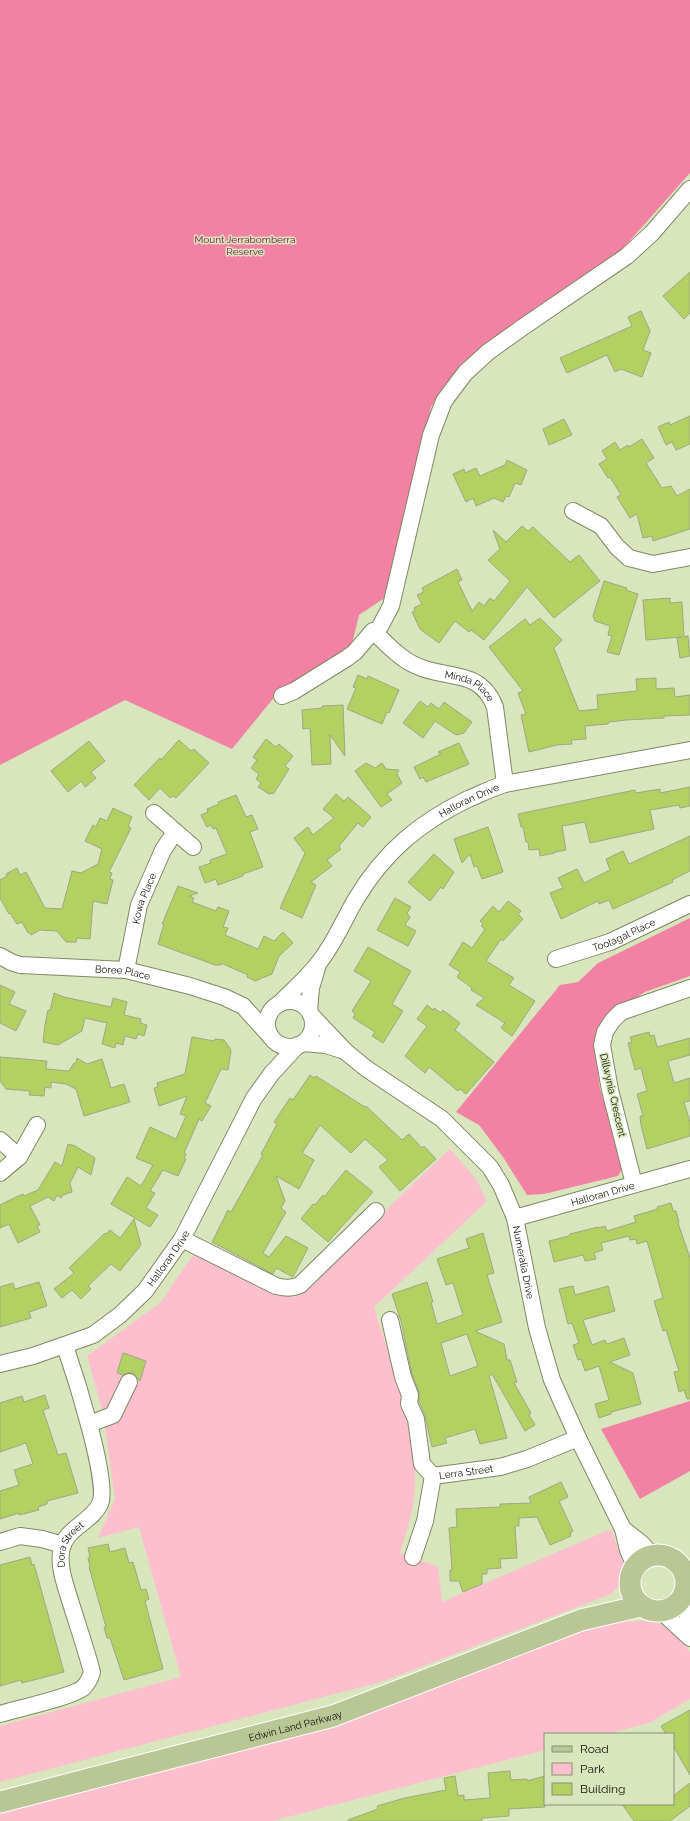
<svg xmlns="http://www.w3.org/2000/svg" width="690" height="1821" viewBox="0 0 690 1821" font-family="Raleway,sans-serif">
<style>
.green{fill:#fdbece}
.forest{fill:#f282a4}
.building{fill:#b3d062;stroke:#9da982;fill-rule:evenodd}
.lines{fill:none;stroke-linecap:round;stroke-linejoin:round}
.minor-casing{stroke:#7e8964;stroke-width:18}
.major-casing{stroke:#fff;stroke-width:23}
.minor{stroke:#fff;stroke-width:16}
.major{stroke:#b9c695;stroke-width:21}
.labels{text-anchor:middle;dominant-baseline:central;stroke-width:3;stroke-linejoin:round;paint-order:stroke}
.park-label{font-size:10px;fill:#740f3a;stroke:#d9e6bd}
.street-label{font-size:10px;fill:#0f1305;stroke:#d9e6bd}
</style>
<rect width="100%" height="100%" fill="#d9e6bd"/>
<path class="green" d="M450,1149L476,1179L487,1201L374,1307C393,1369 421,1434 414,1500C411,1518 405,1536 400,1553L438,1567L442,1602L611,1529L628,1576L611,1594L384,1681L0,1782V1726L181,1677L139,1527L98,1538L115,1499L103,1412L87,1356L160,1303L196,1251L294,1298Z
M625,1621H650L664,1625L680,1636L690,1652V1699L649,1723L607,1734H545V1750L272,1821H0V1812L563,1636Z"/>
<path class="forest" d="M0,0H690V173L618,254L486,344L460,365L431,407L386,597L359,615L352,644L276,695L232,749L125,700L0,765Z
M690,918V976L645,992L606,1017L594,1042L600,1089L624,1166L618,1176L544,1194L527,1195L503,1157L479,1125L456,1112L560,985L578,982L598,963Z
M690,1401V1471L640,1499L601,1429Z"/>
<path class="building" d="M690,272V313L684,319L663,296Z
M641,311L650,331L643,350L651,353L642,377L621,369L615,372L607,355L567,373L560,358L632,326L628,317Z
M690,416V444L676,450L672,442L666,445L658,427L669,422L670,425Z
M564,419L572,435L549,445L543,429Z
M642,439L654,458L646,463L662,488L671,486L677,496L690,489V529L653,541L652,536L643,538L637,514L630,518L617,497L621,495L610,477L608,478L599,464L607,459L602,451L615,442L620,450L628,445L629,447Z
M507,460L527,470L521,485L515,483L509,497L506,496L503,502L494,498L476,506L473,498L466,502L453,474L464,469L465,473L476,468L480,476L505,465Z
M522,526L528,531L533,527L570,562L579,555L600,581L554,618L527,587L484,640L471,630L469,632L455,621L439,643L420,629L412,612L415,611L414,608L422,604L417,595L424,592L422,588L457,569L462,580L458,582L472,611L479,602L484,606L490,598L494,601L510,581L488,560L500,549L493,530L506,542Z
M604,581L627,588L626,590L638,594L619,655L607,652L612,636L608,635L610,626L595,621L593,616Z
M670,598V603L682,602L684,637L688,636L690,656L680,658L677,638L682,637L646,640L643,600Z
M540,618L562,640L554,648L579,711L598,709L597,695L637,691L636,679L656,678V689L674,688L675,697L690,695V715L664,716V718L626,720L609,722L608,724L585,726L586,739L571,740L572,744L557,745L529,752L521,715L526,714L518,693L523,691L489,647L525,619L530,625Z
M358,675L367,679L368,676L399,690L389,713L387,712L382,724L347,709L356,688L353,687Z
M420,701L428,707L431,703L439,709L444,702L472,722L464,733L456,735L435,721L423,738L403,723Z
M343,705L345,756L330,735L331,764L312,765L310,728L303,729L302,710L322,708V706Z
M266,739L276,747L279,744L293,756L285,766L289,769L274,793L269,794L258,787L261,783L256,779L259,774L251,768L257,760L253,757Z
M179,740L191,751L194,749L209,763L176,798L173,796L170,798L160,788L149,800L134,785L160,758L161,760Z
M89,741L105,761L91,772L96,778L85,787L81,781L68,792L51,771Z
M459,743L469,764L426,782L423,777L420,779L414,767L441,754L438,752Z
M366,763L375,768L382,763L386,769L399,770L397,774L402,783L387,794L392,800L381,807L355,771Z
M690,787V806L680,808L679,805L650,810L654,829L590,843L585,822L562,826L566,850L555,852V853L540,856L539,849L529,850L528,842H526L523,827H521L518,814L635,790L636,793L660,789V793Z
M336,794L344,801L348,797L371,817L363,827L358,823L339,846L341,849L327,860L332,866L311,882L316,885L302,918L280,908L305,853L294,838L308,827L313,835L334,818L323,809Z
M236,795L246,817L252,815L258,829L250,832L263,867L243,874V876L218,885L216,879L205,883L199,867L211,863L210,860L227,854L216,828L213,829L211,825L207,827L201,815L208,812L207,809L219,804L218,802Z
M113,808L132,817L128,826L131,828L109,872L112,873L110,879L113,880L107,904L93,901L90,939L77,938L76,942H66L57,931L40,930L31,935L29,932L28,933L22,922L17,924L10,913L9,914L0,898V880L7,876L6,874L17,868L20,875L26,872L45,908L62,909L72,871L81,873L98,864L102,849L85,841L93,825L96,827L100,818L107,821Z
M488,827L503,872L482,879L477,866L474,867L470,854L462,863L454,839Z
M690,836V871L672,880L673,882L613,909L609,900L599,904L598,901L561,919L550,893L563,888L558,878L577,869L584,883L610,870L606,859L623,851L629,864Z
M434,854L454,872L443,889L441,887L430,901L408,882Z
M178,886L198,893L189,896L194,898L192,902L216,911L218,907L229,911L223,927L228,928L225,935L258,949L264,936L274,941L283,932L293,943L279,956L272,974L255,981L247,977L248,975L221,963V965H215L158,944L164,924H162Z
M395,898L411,907L407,913L410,917L405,925L416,931L408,946L377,930Z
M508,901L521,911L518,914L523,919L503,941L501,939L486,961L514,978L509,985L535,1001L512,1036L501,1028L505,1023L476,1005L484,998L471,990L472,988L457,977L460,972L449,965L463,942L472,948L485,929L481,926L483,924L480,921L493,906L499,912Z
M368,947L411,971L392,1004L403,1011L383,1043L372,1036L375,1032L353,1018L355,1014L352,1011L371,981L354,971Z
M0,985L15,992L9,1004L26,1011L16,1031L0,1023Z
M54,993L64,997L111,1007L113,998L127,1002L124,1015L141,1019L140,1023L147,1025L144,1036L138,1034L136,1039L125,1036L123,1045L116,1043L115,1048L102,1044L107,1023L85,1018L82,1031L58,1045L43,1042L45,1025L48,1010L50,1011Z
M427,1005L433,1010L434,1008L441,1013L443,1010L460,1023L455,1030L494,1062L466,1094L460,1089L458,1091L429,1067L425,1073L405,1056L427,1026L417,1019Z
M649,1032L650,1036L654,1035L657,1047L690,1038V1055L668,1061L674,1083L690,1078V1101L684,1102L690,1122V1136L647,1149L641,1125L640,1116H643L637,1094L647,1091L641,1068L635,1070L628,1043L632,1042L630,1037Z
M192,1037L214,1041L215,1039L224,1040L231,1050L228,1070L221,1069L205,1103L211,1106L202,1121L199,1119L184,1153L186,1154L184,1158L186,1159L178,1176L163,1170L150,1191L155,1193L146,1208L158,1215L150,1227L111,1204L127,1177L141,1186L153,1165L136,1158L150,1127L176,1139L186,1116L180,1114L187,1096L159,1106L154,1088L158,1087L157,1083L185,1074Z
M0,1057L47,1061L46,1069L69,1071L74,1063H76L77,1058L87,1064L102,1059L111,1088L124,1084L130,1102L84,1116L76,1089L66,1084L51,1082V1088L45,1087L44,1096L29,1095L30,1091L6,1089L0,1081Z
M310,1075L314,1078L316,1076L365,1107L366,1106L402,1140L409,1134L422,1148L424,1146L436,1159L400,1191L379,1167L388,1160L365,1139L351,1153L320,1125L302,1153L314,1160L299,1189L276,1176L285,1201L281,1208L286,1212L263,1253L269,1257L286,1236L308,1248L293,1277L276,1268L273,1274L212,1242L228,1210L231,1212L263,1155L261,1154L277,1124L274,1122L290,1098L293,1100Z
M68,1144L75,1146L95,1158L91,1175L78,1167L70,1183L72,1192L63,1195L61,1198L57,1195L54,1201L48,1197L30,1206L40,1225L37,1226L40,1232L18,1243L9,1224L0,1228V1205L16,1197L23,1194L24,1196L38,1190L55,1162L62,1166Z
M346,1170L373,1192L328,1242L301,1219L313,1204L315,1205L323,1195L324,1197Z
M671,1203L673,1211H676L679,1222L678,1223L690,1258V1399H687L684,1390L679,1392L674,1372L679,1371L666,1330L663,1331L654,1301L663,1298L647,1241L637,1244L636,1239L630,1240L629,1236L601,1243L603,1250L594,1253L596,1259L585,1261L583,1255L554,1262L549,1241L569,1236L570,1234L598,1227V1228L605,1226L607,1231L636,1222L634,1216L658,1209L657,1207Z
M134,1219L141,1245L120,1271L111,1264L88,1286L91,1289L81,1299L72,1290L62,1298L54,1289L74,1273L69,1268L105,1233L106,1234L110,1230L120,1238Z
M483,1233L494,1273L487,1275L502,1322L475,1331L504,1344L507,1360H510L515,1376L517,1382L514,1383L531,1413L529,1415L535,1425L525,1431L492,1374L489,1376L507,1438L480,1444L475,1429L445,1438L447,1443L432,1447L425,1415L419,1402V1392L412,1374L401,1321L392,1294L427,1282L433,1302H431L437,1324L463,1315L453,1283L446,1285L437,1259L469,1248L466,1239ZM467,1334L478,1366L450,1376L441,1343Z
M39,1282L47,1306L29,1312L31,1318L0,1327V1287L13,1283L15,1289Z
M573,1286L575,1295L608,1286L615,1311L583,1320L592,1345L605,1340L607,1344L624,1338L630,1355L610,1362L633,1373L641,1404L611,1412V1414L599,1418L595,1404L609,1400L599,1366L585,1371L581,1359L578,1360L573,1345L579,1343L572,1323L568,1324L559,1289Z
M123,1353L146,1361L140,1381L133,1373H128L123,1375L117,1373Z
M45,1395L49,1408L43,1410L58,1455L66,1453L78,1493L47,1501V1504L38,1507L39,1510L19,1515V1513L0,1519V1491L19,1485L14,1470L33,1464L26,1443L0,1452V1403L22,1396L24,1402Z
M561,1482L568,1497L559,1501L573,1531L570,1533L571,1536L550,1545L537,1517L519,1518V1526H515L517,1558L500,1559L501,1568L487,1569V1574H482V1584L463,1592L459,1581H450V1570H452L449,1528L457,1527L456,1509L500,1507V1504L531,1503L529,1497Z
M108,1544L110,1552L125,1548L129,1563L133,1562L141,1590L146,1589L149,1599L145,1601L163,1669L124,1680L110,1638H107L104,1627H106L89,1567H90L88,1558L90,1557L88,1548Z
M30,1557L32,1565L34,1564L64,1672L22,1683L21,1680L0,1686V1565Z
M690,1710V1775L673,1746V1734H666L661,1726Z
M510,1771L511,1780L527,1779V1781L545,1776V1807L509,1809V1816L482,1818V1821H348V1820L378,1809L377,1806L405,1798L446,1790L444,1778L455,1776L458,1796L464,1795V1800L490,1798L488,1773Z
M690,1783V1806L670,1821H634L622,1804H673V1796Z"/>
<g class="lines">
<defs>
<g id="minor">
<path d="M573,511L601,526L617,547L629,558L653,564L690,557"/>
<path d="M376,634L391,606L431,435L444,401L465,373L488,352L523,327L627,256L652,233L690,189"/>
<path id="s1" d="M282,696L294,691L347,658L354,653L373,631C386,643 400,659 417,666C447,680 480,668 495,707L505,784"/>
<path d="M154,813L193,847"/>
<path id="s2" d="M0,956L11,962L20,965L126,970L190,986L224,997L243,1006L271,1037"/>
<path id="s3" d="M556,959L610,942L690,904"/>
<path id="s4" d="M126,970L139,905L163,850L175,832"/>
<circle cx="290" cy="1024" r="23"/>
<path id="s5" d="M279,1004C292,991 306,979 317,965C334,945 343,921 356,899C385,851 419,823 468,799C480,794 492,788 505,784L690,750"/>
<path d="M309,1011L311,988L317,968"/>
<path id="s6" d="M311,1015L346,1052L367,1069L442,1119L490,1167L501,1185L515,1218L537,1328L552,1380L578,1438L623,1529L628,1550L635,1566"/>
<path d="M303,1043L326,1045L345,1051"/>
<path d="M0,1140L19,1157"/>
<path d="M0,1173L19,1157L37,1125"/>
<path d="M634,1184L610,1090L602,1045L605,1032L612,1021L621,1012L690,988"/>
<path id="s7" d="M515,1218L690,1169"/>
<path d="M182,1239L276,1286C285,1288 291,1289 300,1285L376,1211"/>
<path d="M390,1320L403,1377L410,1395L409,1404L416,1419L422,1464L433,1476"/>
<path id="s8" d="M0,1364L33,1356L93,1335L120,1315L145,1291L182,1239L254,1098L272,1073L298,1045"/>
<path d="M89,1424L113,1415L129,1382"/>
<path d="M623,1529L641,1543L652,1555"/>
<path d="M0,1542L20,1536L42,1539L63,1545"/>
<path id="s9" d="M413,1557L425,1521L433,1476L500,1467L527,1459L578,1438"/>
<path d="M682,1598L690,1623"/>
<path d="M661,1611L690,1638"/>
<path id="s10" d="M0,1714C19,1708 69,1698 83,1688C88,1683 90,1679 92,1672C85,1646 76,1620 68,1594C64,1581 59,1566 61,1552C64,1528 91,1523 100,1504C110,1483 74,1372 65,1346"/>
</g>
<g id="major">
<circle cx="658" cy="1583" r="28"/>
<path id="s11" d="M0,1802L333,1716L581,1620L641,1606"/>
</g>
</defs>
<use href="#minor" class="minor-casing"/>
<use href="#major" class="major-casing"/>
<use href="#minor" class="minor"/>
<use href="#major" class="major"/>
</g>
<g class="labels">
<g class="park-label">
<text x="245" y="239">Mount Jerrabomberra<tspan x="245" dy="12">Reserve</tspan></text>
</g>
<g class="street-label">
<text stroke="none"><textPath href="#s1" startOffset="227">Minda Place</textPath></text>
<text stroke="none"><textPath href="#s5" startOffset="284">Halloran Drive</textPath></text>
<text stroke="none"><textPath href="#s4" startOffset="74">Kowa Place</textPath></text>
<text stroke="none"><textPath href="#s3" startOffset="72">Toolagal Place</textPath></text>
<text stroke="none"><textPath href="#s2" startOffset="125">Boree Place</textPath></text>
<text transform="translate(613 1095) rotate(77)">Dillwynia Crescent</text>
<text stroke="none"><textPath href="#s7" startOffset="91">Halloran Drive</textPath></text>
<text stroke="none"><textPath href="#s8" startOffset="206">Halloran Drive</textPath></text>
<text stroke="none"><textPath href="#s6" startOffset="338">Numeralia Drive</textPath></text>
<text stroke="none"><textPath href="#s9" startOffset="117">Lerra Street</textPath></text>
<text stroke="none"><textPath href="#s10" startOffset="241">Dora Street</textPath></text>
<text stroke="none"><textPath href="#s11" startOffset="305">Edwin Land Parkway</textPath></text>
</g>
</g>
<rect x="544" y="1733" width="130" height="72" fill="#d9e6bd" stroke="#889273"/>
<rect x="552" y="1746" width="20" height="6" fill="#b9c695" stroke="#889273"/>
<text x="580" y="1753" font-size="12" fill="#0f1305">Road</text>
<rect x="552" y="1763" width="20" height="12" fill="#fdbece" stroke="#889273"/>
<text x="580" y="1773" font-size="12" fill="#0f1305">Park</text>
<rect x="552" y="1783" width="20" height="12" fill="#b3d062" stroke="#889273"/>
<text x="580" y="1793" font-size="12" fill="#0f1305">Building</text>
</svg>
